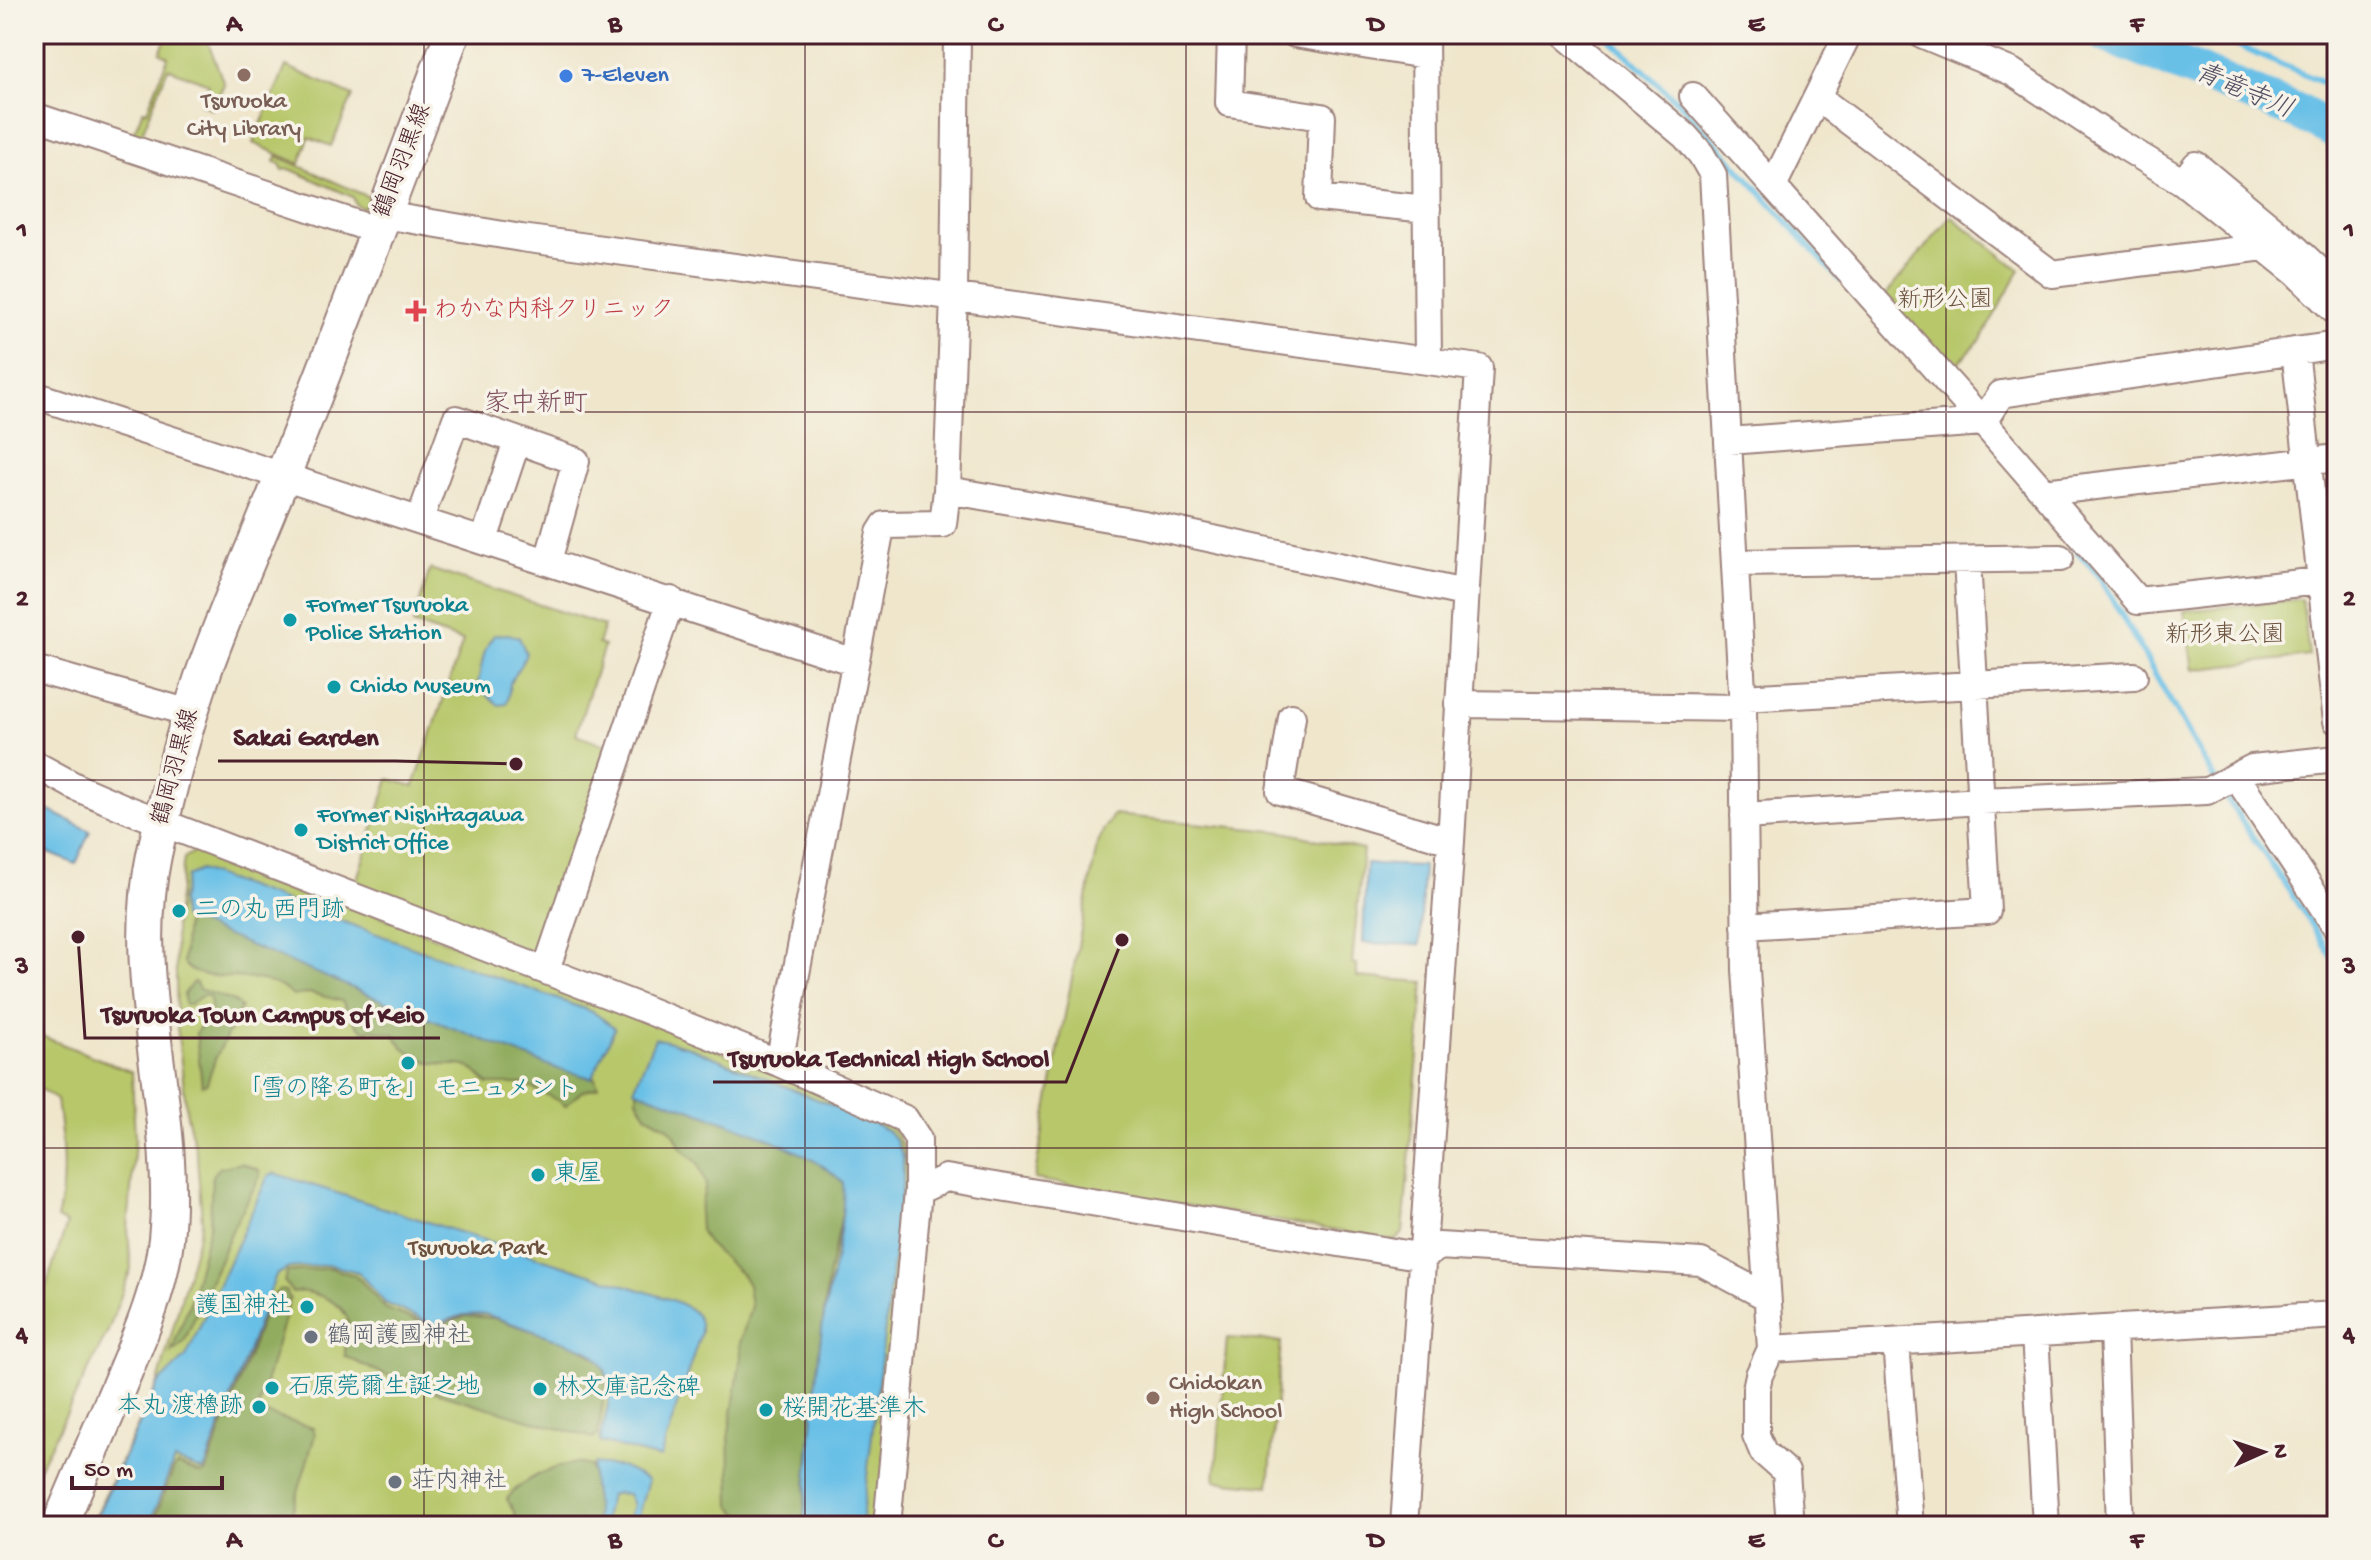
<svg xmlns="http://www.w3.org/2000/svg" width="2371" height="1560" viewBox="0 0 2371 1560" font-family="'Gochi Hand','Klee One',sans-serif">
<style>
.green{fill:#b7c76a;stroke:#80734a;stroke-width:2}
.forest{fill:#91ac5e;stroke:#6e6644;stroke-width:2}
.water{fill:#69c0e7;stroke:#5a7089;stroke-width:2}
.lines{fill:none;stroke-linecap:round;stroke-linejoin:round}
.stream{stroke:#69c0e7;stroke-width:6}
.river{stroke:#69c0e7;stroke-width:36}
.minor-casing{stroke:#9c827c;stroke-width:30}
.major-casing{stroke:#9c827c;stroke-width:38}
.minor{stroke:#fff;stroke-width:26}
.major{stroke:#fff;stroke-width:34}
.grid{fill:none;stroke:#4a1f2b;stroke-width:2;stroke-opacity:0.55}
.education-dot{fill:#8d6e63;stroke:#f7f3e8;stroke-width:3}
.shop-dot{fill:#3f7fe0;stroke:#f7f3e8;stroke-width:3}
.health-dot{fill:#e0444e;stroke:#f7f3e8;stroke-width:3}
.culture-dot{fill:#0f9aa8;stroke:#f7f3e8;stroke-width:3}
.worship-dot{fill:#6b7280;stroke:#f7f3e8;stroke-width:3}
.labels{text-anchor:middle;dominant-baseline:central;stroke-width:7;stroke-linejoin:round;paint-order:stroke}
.shop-label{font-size:24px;fill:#366cbe;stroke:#f7f3e8;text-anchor:start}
.education-label{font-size:24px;fill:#785e54;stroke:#f7f3e8}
.street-label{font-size:24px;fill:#4a1f2b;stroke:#f7f3e8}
.park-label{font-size:24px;fill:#6b513e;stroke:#f7f3e8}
.health-label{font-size:24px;fill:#be3a42;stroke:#f7f3e8;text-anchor:start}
.culture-label{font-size:24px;fill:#0d838f;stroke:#f7f3e8;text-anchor:start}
.worship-label{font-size:24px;fill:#5b616d;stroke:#f7f3e8;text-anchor:start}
.water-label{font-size:26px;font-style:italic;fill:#534f63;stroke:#f7f3e8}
.neighbourhood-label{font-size:26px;fill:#7e4f5f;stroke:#f7f3e8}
.leader{fill:none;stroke:#4a1f2b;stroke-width:3}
.callout-dot{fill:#4a1f2b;stroke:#f7f3e8;stroke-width:3}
.callout-label{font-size:26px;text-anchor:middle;font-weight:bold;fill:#4a1f2b;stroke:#f7f3e8;stroke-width:7;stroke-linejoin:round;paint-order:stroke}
.neatline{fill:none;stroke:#4a1f2b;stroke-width:3}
.grid-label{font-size:26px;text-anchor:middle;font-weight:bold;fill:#4a1f2b}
</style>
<rect width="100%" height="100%" fill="#f7f3e8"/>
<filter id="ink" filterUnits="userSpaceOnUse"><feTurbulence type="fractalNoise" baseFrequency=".0125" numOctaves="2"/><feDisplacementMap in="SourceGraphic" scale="16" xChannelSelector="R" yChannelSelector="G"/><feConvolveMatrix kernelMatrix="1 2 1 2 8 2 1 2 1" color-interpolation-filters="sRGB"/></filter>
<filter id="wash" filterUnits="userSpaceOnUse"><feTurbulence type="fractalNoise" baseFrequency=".006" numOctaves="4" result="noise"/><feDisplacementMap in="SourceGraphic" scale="32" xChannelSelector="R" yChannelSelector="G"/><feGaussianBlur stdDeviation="1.8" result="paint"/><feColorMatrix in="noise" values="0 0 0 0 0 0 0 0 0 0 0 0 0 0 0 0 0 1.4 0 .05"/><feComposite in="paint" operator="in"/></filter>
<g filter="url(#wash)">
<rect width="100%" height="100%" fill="#efe6cc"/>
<path class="green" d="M168,34H205L224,84L212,109L201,104L209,84L168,68L141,136L153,141L151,147L131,140L143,110L147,111L168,57L160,52Z
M286,66L353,96L331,146L309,137L300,164L253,143Z
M277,156L373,199L362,208L356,205L353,197L290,169L283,170L280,164L275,162Z
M1951,216L2020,270L1981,339L1943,378L1878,304Z
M430,569L604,626L598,644L604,646L576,734L616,749L545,959L466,926L354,888L389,779L414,786L463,641L413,624Z
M2302,599L2309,656L2193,670L2184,611Z
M1113,815L1284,832L1363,850L1352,963L1357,964V977L1424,982L1403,1233L1395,1241L1034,1179L1098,840Z
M201,847L632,1013L887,1123C905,1141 907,1158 908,1184L879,1526H90L158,1383L202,1222L197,1156L187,1115L177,1026L175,926L184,858Z
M34,1033L132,1072L135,1140L128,1229L131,1268L108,1331L34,1478V1321L67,1224L57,1219C67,1181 62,1138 57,1100L34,1085Z
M1227,1338L1281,1342L1269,1486L1215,1481Z"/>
<path class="forest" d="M186,918L550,1065L595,1078L598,1087L582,1091L565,1106L560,1101L524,1084H488C481,1078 476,1070 468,1067C461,1064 456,1065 449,1065C426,1064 404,1055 394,1034L374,1030L364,1031L355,1023L342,1001L310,993L293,996C263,964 200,989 183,963Z
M193,982L196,983L199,989L234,1001L241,1008L215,1059L207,1083L202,1085L196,1033L201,1025L212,1021L210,997L203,995L189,1005H185L184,994Z
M637,1089C695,1111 802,1140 843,1182C849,1206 831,1253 828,1279C818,1362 809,1443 803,1526C772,1526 753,1530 731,1506L729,1432L741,1357L740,1343L751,1306L748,1285L742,1275L707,1243L700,1230L699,1213L706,1185L698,1163L681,1148L675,1135L668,1127L646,1115L637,1099Z
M241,1163L259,1170L260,1176L234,1226L184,1342L171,1352L189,1305L210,1224L212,1176L219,1168Z
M331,1268L353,1275L360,1280L386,1309L426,1324L436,1326L465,1316L494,1318L580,1347L600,1361L607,1375L598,1435L594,1438C550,1427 506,1413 462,1400C421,1388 383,1376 345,1356C344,1344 352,1328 347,1318C340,1300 310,1289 292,1292L284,1281L287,1272Z
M279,1290L286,1291L290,1299L257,1411L313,1428L315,1435L288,1526H152L174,1468L178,1465L201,1474L206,1472L269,1300Z
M577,1463L591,1466L597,1508L595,1526H513L515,1514L507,1499C521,1479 552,1467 577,1463Z"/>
<path class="water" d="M508,634L519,637L526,653C523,665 513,673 510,684C508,691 510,697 506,704L499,705L483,692L478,681C483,664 482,649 494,635Z
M34,803L90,831L76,864L34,847Z
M1366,864L1423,866L1420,945L1363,943Z
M200,870L593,1012L615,1028L592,1078L558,1069L386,1002L182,917L181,901L187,876Z
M655,1038L689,1047L870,1121L889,1132L896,1141L903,1157V1178L861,1526H803C810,1460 813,1395 822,1329C828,1284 846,1226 843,1183C810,1144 685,1110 634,1089Z
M274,1173L672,1300C687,1306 702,1313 701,1332L660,1458L600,1442C606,1405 623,1378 588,1350L485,1314L463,1315L437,1324L427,1322L385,1303L358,1272L330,1265L289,1268L276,1275L204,1471L174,1460L149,1526H92L158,1384L186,1357L268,1176Z
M594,1464L622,1467L648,1480L635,1526H626L633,1505L628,1494L616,1493L610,1496L602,1526H595C600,1504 588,1484 594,1464Z"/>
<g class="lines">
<path class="stream" d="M1605,34L1683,107L1840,280
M2211,34L2337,89
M2024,490L2100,577L2215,780
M2221,789C2259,849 2302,905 2337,966"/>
<path class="river" d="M2104,34L2300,113L2337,132"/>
</g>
</g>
<g filter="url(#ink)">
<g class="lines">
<defs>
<path id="minor" d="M1231,34L1229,103L1322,117L1319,198L1427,209
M1295,34L1425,55
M1425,34L1428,361
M1564,34L1685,136L1701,154L1713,175L1743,708L1746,970L1771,1349L1759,1375L1756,1389V1435L1763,1452L1786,1472L1790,1526
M1921,34L2012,72L2125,147L2183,182L2295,272L2337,313
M1693,96L1983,422L2138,601L2337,579
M1817,97L2052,274L2264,247
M34,116L378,231
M2183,182L2196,165L2291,244L2337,287
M1773,186L1848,34
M384,215L521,238L1479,368L1451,841L1404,1526
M2295,351L2337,721
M34,395L854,662
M1729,441L1983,422L2001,394L2337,345
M947,490L1143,524L1464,593
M2044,492L2337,458
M420,519L456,419L576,461L548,561
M484,540L517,441
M1736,563L2060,558
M34,669L190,713
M1742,698L2134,676
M1458,704L1743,708
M1292,717L1280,791L1451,841
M34,764L78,788L127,809L642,1008L779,1063L905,1119L918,1139V1191L887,1526
M2236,776L2337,928
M1744,816L1981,801L2207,791L2252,768L2337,759
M1745,926L1987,911L1967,560
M546,970L671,600
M779,1063L880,533L885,525L943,524L947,490L954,296L957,34
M918,1191L946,1178L1424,1257L1439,1246L1701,1262L1767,1297
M2113,1329L2120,1526
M2035,1334L2046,1526
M1896,1342L1910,1526
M1771,1349L2337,1315"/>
<path id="major" d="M59,1526C79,1480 98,1434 118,1388C138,1340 160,1292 166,1239C179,1111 127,983 154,855C167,796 182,737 201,680C225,610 256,544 283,475C342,329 397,181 452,34"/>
</defs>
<use href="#minor" class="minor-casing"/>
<use href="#major" class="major-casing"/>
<use href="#minor" class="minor"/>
<use href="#major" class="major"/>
</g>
</g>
<path class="grid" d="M424,34V1526M805,34V1526M1186,34V1526M1566,34V1526M1946,34V1526M34,412H2337M34,780H2337M34,1148H2337"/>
<g class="education-dot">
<circle cx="244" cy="75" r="8"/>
<circle cx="1153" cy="1398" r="8"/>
</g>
<circle class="shop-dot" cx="566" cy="76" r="8"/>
<path class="health-dot" d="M412 299h8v8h8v8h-8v8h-8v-8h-8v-8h8z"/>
<g class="culture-dot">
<circle cx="290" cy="620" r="8"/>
<circle cx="334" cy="687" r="8"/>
<circle cx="301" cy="830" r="8"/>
<circle cx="179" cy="911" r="8"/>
<circle cx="408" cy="1063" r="8"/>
<circle cx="538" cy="1175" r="8"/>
<circle cx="307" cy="1307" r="8"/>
<circle cx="272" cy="1388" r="8"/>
<circle cx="540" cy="1389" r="8"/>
<circle cx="259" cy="1407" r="8"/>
<circle cx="766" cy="1410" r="8"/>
</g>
<g class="worship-dot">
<circle cx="311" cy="1337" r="8"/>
<circle cx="395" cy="1482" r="8"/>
</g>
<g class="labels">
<g class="shop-label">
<text x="582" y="76">7-Eleven</text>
</g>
<g class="education-label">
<text x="244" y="102">Tsuruoka<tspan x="244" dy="28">City Library</tspan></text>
<text x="1169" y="1384" text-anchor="start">Chidokan<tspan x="1169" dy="28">High School</tspan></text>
</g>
<g class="street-label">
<text transform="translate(404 161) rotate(-69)">鶴岡羽黒線</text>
<text transform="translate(177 767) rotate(-75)">鶴岡羽黒線</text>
</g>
<g class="park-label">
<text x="1945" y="301">新形公園</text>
<text x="2225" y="636">新形東公園</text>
<text x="477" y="1249">Tsuruoka Park</text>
</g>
<g class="health-label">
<text x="434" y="311">わかな内科クリニック</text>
</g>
<g class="culture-label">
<text x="306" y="606">Former Tsuruoka<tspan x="306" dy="28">Police Station</tspan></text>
<text x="350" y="687">Chido Museum</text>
<text x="317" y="816">Former Nishitagawa<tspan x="317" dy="28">District Office</tspan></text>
<text x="195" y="911">二の丸 西門跡</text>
<text x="408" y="1090" text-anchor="middle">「雪の降る町を」 モニュメント</text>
<text x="554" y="1175">東屋</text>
<text x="291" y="1307" text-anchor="end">護国神社</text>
<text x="288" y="1388">石原莞爾生誕之地</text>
<text x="556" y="1389">林文庫記念碑</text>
<text x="243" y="1407" text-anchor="end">本丸 渡櫓跡</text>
<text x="782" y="1410">桜開花基準木</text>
</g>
<g class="worship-label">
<text x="327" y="1337">鶴岡護國神社</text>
<text x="411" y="1482">荘内神社</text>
</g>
<g class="water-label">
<text transform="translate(2243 93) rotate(23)">青竜寺川</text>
</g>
<g class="neighbourhood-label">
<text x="536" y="405">家中新町</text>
</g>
</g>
<path class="leader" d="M516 764L395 761H218M78 937L85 1038H440M1122 940L1066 1082H713"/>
<g class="callout-dot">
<circle cx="516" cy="764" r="8"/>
<circle cx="78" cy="937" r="8"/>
<circle cx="1122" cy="940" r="8"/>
</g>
<g class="callout-label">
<text x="306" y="745">Sakai Garden</text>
<text x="263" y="1022">Tsuruoka Town Campus of Keio</text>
<text x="889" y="1066">Tsuruoka Technical High School</text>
</g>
<rect width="2371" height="1560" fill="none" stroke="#f7f3e8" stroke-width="88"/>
<g transform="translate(2263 1452) rotate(87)" stroke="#f7f3e8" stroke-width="6" paint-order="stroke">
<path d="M0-6L14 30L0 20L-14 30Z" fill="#4a1f2b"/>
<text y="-12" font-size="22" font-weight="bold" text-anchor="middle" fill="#4a1f2b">N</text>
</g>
<path d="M72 1476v12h150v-12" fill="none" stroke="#4a1f2b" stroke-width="4"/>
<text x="84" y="1476" font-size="24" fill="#4a1f2b" stroke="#f7f3e8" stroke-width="6" paint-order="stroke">50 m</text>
<rect x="44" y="44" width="2283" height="1472" class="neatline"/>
<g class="grid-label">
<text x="234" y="31">A</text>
<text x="615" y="31">B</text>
<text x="995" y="31">C</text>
<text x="1376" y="31">D</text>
<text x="1756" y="31">E</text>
<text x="2137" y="31">F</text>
<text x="22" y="237">1</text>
<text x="2349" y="237">1</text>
<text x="22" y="605">2</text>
<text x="2349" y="605">2</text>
<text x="22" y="973">3</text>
<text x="2349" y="973">3</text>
<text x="22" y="1341">4</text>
<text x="2349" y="1341">4</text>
<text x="234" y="1547">A</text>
<text x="615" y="1547">B</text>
<text x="995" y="1547">C</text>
<text x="1376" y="1547">D</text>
<text x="1756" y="1547">E</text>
<text x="2137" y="1547">F</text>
</g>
</svg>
